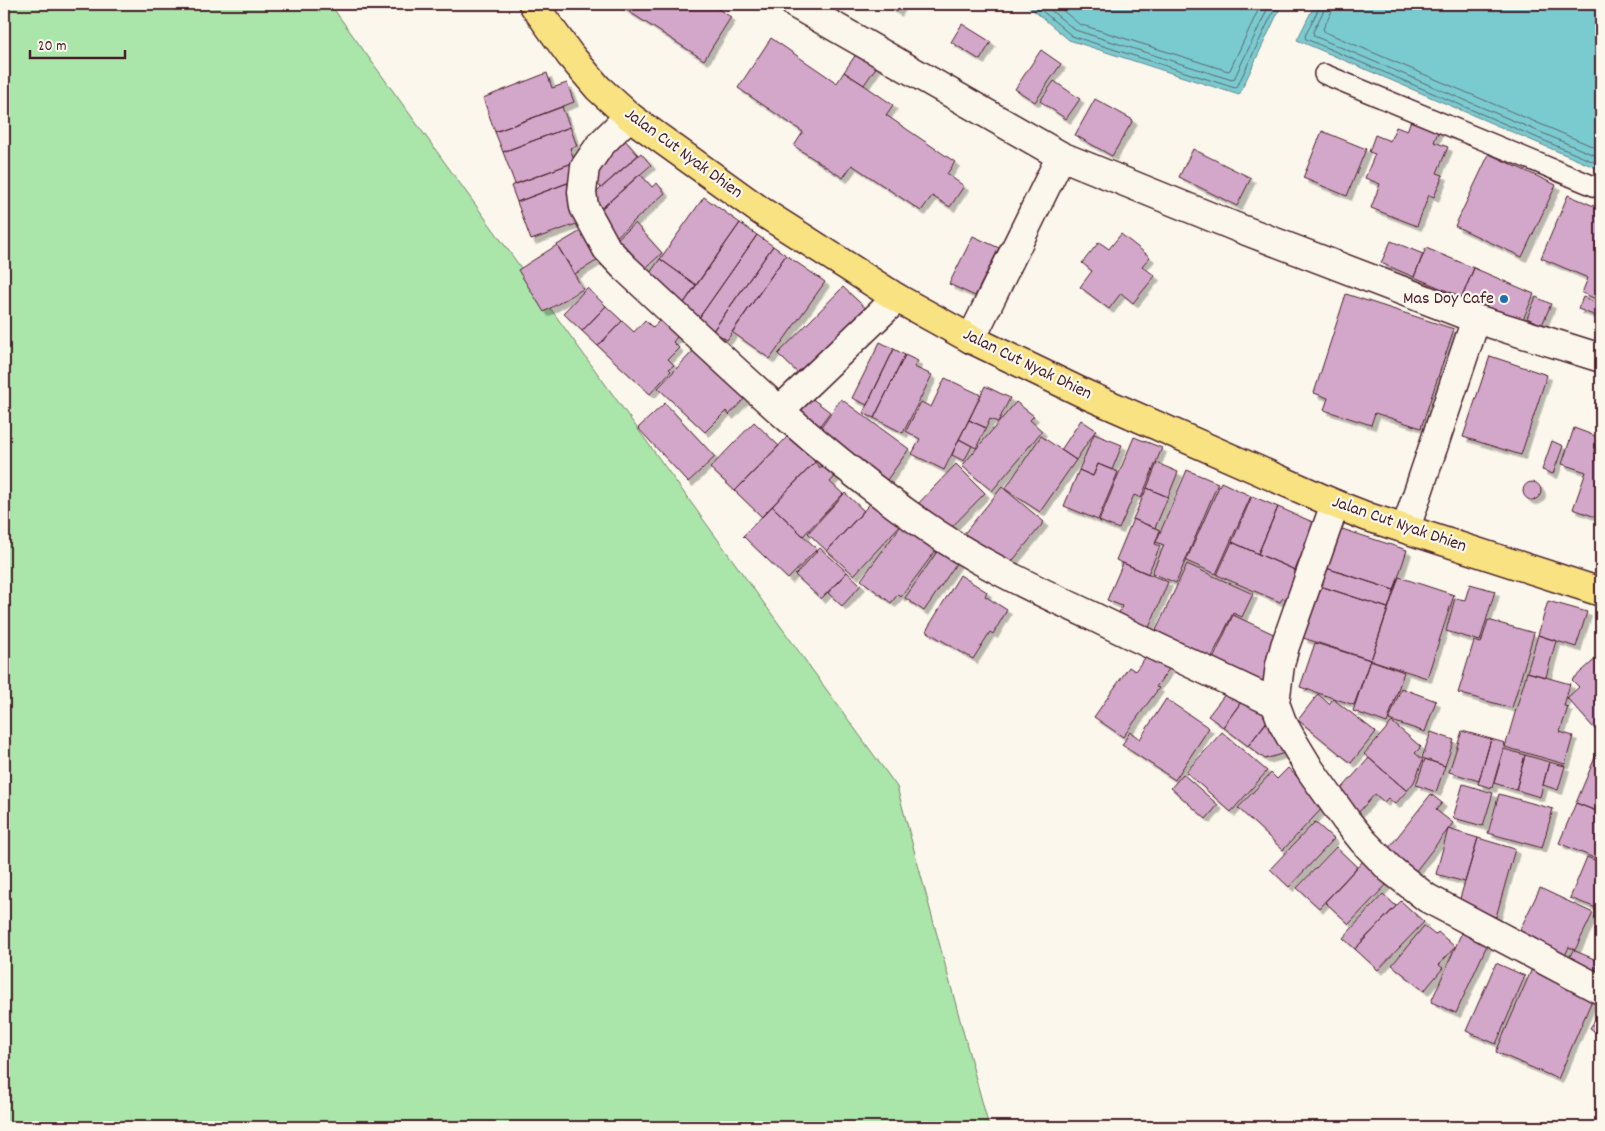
<svg xmlns="http://www.w3.org/2000/svg" width="1605" height="1131" viewBox="0 0 1605 1131" font-family="Dekko,sans-serif">
<style>
.green{fill:#aae5aa;stroke:#7a826a}
.water{fill:#7acbd0;stroke:#67868e}
.lines{fill:none;stroke-linecap:round;stroke-linejoin:round}
.shore{stroke:#5d646d;stroke-width:1}
.building{fill:#d3a7ca;stroke:#4a1f2b;filter:url(#shadow)}
.service-casing{stroke:#4a1f2b;stroke-width:22}
.minor-casing{stroke:#4a1f2b;stroke-width:31}
.trunk-casing{stroke:#4a1f2b;stroke-width:31}
.service{stroke:#fbf7ec;stroke-width:19}
.minor{stroke:#fbf7ec;stroke-width:28}
.trunk{stroke:#f8e281;stroke-width:28}
.poi-dot{fill:#1f6fb2;stroke:#fbf7ec;stroke-width:2}
.labels{text-anchor:middle;dominant-baseline:central;stroke-width:4.5;stroke-linejoin:round;paint-order:stroke}
.street-label{font-size:18px;fill:#4a1f2b;stroke:#fbf7ec}
.poi-label{font-size:18px;fill:#4a1f2b;stroke:#fbf7ec;text-anchor:end}
</style>
<defs>
<filter id="shadow"><feDropShadow dx="4.5" dy="4.5" stdDeviation="0" flood-color="#0004"/></filter>
</defs>
<rect width="100%" height="100%" fill="#fbf7ec"/>
<filter id="ink" filterUnits="userSpaceOnUse"><feTurbulence type="fractalNoise" baseFrequency=".02" numOctaves="2"/><feDisplacementMap in="SourceGraphic" scale="10" xChannelSelector="R" yChannelSelector="G"/><feConvolveMatrix kernelMatrix="1 2 1 2 8 2 1 2 1" color-interpolation-filters="sRGB"/></filter>
<g filter="url(#ink)">
<path class="green" d="M4,4H330L897,787L989,1127H4Z"/>
<path class="water" d="M1026,4H1282L1239,95L1069,40Z
M1315,4H1601V170L1297,40Z"/>
<g class="lines">
<path class="shore" d="M1034,4L1072,36L1235,88L1237,87L1277,4
M1043,4L1075,30L1232,80L1234,79L1270,4
M1055,4L1079,24L1228,71L1230,70L1261,4
M1319,4V8L1305,36L1306,39L1601,165
M1325,4L1324,10L1313,32L1314,36L1601,158
M1333,4L1332,11L1323,29L1325,32L1601,150"/>
</g>
<path class="building" d="M617,4H710L731,17L704,60Z
M885,4H902L897,12Z
M962,24L991,42L980,60L951,42Z
M771,38L837,83L844,72L864,85L893,105L886,115L955,162L947,174L964,186L950,207L932,196L921,211L852,165L843,178L794,146L803,132L738,88Z
M861,47L881,60L864,85L844,72Z
M1041,50L1061,64L1035,102L1015,89Z
M547,73L552,88L567,83L574,102L495,132L483,98Z
M1054,81L1080,99L1066,119L1040,101Z
M1095,99L1133,120L1112,156L1075,135Z
M562,107L570,127L503,152L495,132Z
M1411,120L1439,130L1434,142L1448,147L1437,173L1443,175L1434,197L1429,195L1417,226L1371,208L1380,184L1365,178L1375,154L1369,152L1375,135L1390,141L1396,127L1407,131Z
M570,127L577,146L570,148L575,162L515,184L503,152Z
M1322,131L1366,149L1347,196L1303,178Z
M624,139L638,155L601,188L587,172Z
M1193,149L1251,178L1237,206L1179,177Z
M641,153L651,165L601,209L591,197Z
M1489,154L1556,185L1522,257L1455,226Z
M575,162L581,178L517,202L511,186Z
M640,174L652,187L657,183L665,193L614,239L594,215Z
M567,183L582,222L531,240L517,202Z
M1568,195L1601,209V301L1582,293L1588,278L1541,258Z
M704,197L740,223L696,285L660,259Z
M635,223L662,253L636,277L609,246Z
M740,223L757,235L694,325L682,306Z
M591,225L608,254L575,274L557,245Z
M1121,234L1150,257L1142,266L1155,276L1133,303L1121,293L1109,309L1080,287L1092,271L1082,263L1099,242L1109,249Z
M757,235L773,246L709,336L694,325Z
M973,236L999,248L975,296L949,284Z
M1391,241L1423,254L1414,277L1381,263Z
M557,245L583,289L544,312L518,270Z
M773,246L786,255L727,340L713,331Z
M1426,248L1474,268L1462,297L1414,277Z
M786,255L825,282L770,359L732,332Z
M660,259L696,285L682,306L645,280Z
M1474,268L1534,294L1522,322L1462,297Z
M843,287L873,315L803,378L778,354Z
M587,288L606,306L582,331L563,313Z
M1346,294L1454,329L1421,428L1375,413L1371,425L1324,410L1328,398L1314,393Z
M1536,297L1551,304L1542,325L1527,318Z
M1583,297L1601,305L1596,316L1578,309Z
M606,306L622,321L598,346L582,331Z
M663,316L680,333L673,342L679,348L668,359L674,365L669,369L671,371L650,394L598,346L622,321L634,332L645,320L653,328Z
M880,342L894,349L867,405L852,398Z
M894,349L905,355L874,418L863,413Z
M694,350L745,398L729,415L726,411L705,432L658,388Z
M905,355L918,361L914,367L932,375L903,433L874,418Z
M1490,356L1547,375L1521,455L1463,437Z
M945,378L981,395L944,470L912,454L920,439L906,431L921,402L931,407Z
M985,386L1010,398L998,422L990,419L986,428L969,420Z
M810,397L830,412L815,432L795,417Z
M841,399L909,449L884,484L815,435Z
M1016,402L1034,416L1030,420L1042,431L992,491L962,466Z
M665,403L715,457L688,482L638,428Z
M969,420L986,428L976,448L959,439Z
M1081,420L1096,430L1076,460L1061,450Z
M754,422L779,446L735,491L710,468Z
M1574,428L1598,437L1601,429V519L1573,509L1586,472L1562,464Z
M1094,434L1122,445L1112,470L1098,464L1093,476L1079,470Z
M788,436L815,462L762,517L735,491Z
M1041,436L1076,460L1040,512L1005,489Z
M1134,437L1162,448L1141,498L1134,495L1119,529L1099,521Z
M959,439L972,446L964,461L952,455Z
M1552,441L1563,446L1553,474L1542,470Z
M830,457L842,469L830,482L843,494L803,536L772,506L815,462L820,468Z
M1157,463L1178,472L1168,497L1147,488Z
M956,464L985,493L944,535L915,507Z
M1098,464L1118,472L1098,520L1064,506L1079,470L1093,476Z
M1187,470L1218,483L1176,583L1152,573L1164,545L1156,542Z
M1523 491a9 9 0 1 1 18 0a9 9 0 1 1-18 0Z
M1221,482L1251,496L1216,574L1186,561Z
M1002,487L1044,522L1005,570L963,535Z
M1147,488L1168,497L1155,528L1133,519Z
M845,493L864,511L827,551L808,533Z
M877,496L904,521L854,575L827,551Z
M1252,496L1278,507L1258,554L1232,542Z
M772,506L817,549L788,579L743,536Z
M1278,507L1315,523L1295,570L1258,554Z
M1133,519L1160,530L1155,544L1160,546L1148,574L1116,560Z
M905,520L939,546L901,597L898,594L891,603L861,580Z
M1339,528L1407,550L1394,590L1326,568Z
M1232,542L1295,570L1293,573L1305,578L1294,603L1283,598L1280,602L1217,575Z
M941,546L960,558L924,611L905,598Z
M820,548L847,572L821,599L795,575Z
M1123,563L1168,582L1146,635L1115,622L1122,606L1107,600Z
M1187,564L1253,594L1242,617L1233,613L1207,667L1151,641Z
M1326,568L1394,590L1388,608L1320,586Z
M847,572L861,585L842,606L828,593Z
M960,575L987,592L985,596L1007,610L993,634L990,632L973,659L926,631Z
M1399,577L1454,595L1427,678L1371,660Z
M1470,584L1495,591L1480,641L1446,631L1455,598L1465,600Z
M1320,586L1388,608L1371,660L1303,638Z
M1548,601L1587,612L1576,647L1538,635Z
M1233,615L1280,637L1266,694L1209,668Z
M1488,620L1534,633L1512,708L1458,693L1474,641L1481,643Z
M1538,635L1556,641L1546,677L1527,672Z
M1315,643L1370,660L1354,705L1300,687Z
M1148,654L1169,669L1156,687L1159,688L1123,737L1094,717L1129,667L1135,671Z
M1601,654V736L1567,698L1579,687L1572,680Z
M1370,660L1404,672L1387,723L1353,711Z
M1527,672L1570,684L1564,706L1568,707L1560,732L1573,736L1565,764L1505,747Z
M1230,688L1244,698L1223,727L1208,716Z
M1401,688L1436,701L1425,732L1389,720Z
M1318,694L1329,704L1333,699L1376,732L1351,763L1298,720Z
M1244,698L1273,713L1248,746L1223,727Z
M1166,699L1209,728L1175,780L1122,745L1130,732L1140,739Z
M1270,718L1285,753L1265,759L1248,746Z
M1392,722L1421,747L1415,753L1423,760L1414,782L1407,791L1364,754Z
M1462,731L1491,739L1479,781L1449,772Z
M1222,732L1267,771L1231,812L1186,772Z
M1431,732L1454,740L1445,766L1422,758Z
M1491,739L1505,743L1492,788L1478,784Z
M1599,748L1601,749V813L1576,803Z
M1504,749L1525,755L1516,790L1494,783Z
M1525,755L1549,762L1540,797L1516,790Z
M1369,758L1407,791L1395,804L1388,798L1384,802L1375,794L1358,813L1337,794Z
M1425,759L1445,766L1436,792L1416,785Z
M1549,762L1565,766L1558,790L1543,785Z
M1288,768L1326,804L1283,850L1238,808L1271,773L1277,779Z
M1183,774L1218,805L1206,819L1171,788Z
M1463,784L1493,793L1483,826L1453,818Z
M1431,794L1442,803L1436,810L1453,823L1412,876L1384,854Z
M1499,794L1553,809L1542,848L1488,833Z
M1576,803L1601,813V861L1559,843Z
M1315,822L1334,839L1289,887L1270,869Z
M1448,829L1478,838L1465,882L1436,874Z
M1478,838L1515,849L1496,917L1458,905Z
M1336,847L1357,867L1319,908L1297,888Z
M1587,857L1601,863V903L1599,909L1570,898Z
M1364,860L1388,883L1349,924L1325,902Z
M1540,888L1593,913L1575,950L1569,947L1563,960L1516,938Z
M1383,894L1396,906L1355,949L1343,938Z
M1401,901L1424,922L1378,970L1355,949Z
M1424,926L1435,935L1438,932L1455,947L1439,965L1443,968L1424,991L1392,965Z
M1462,932L1488,943L1456,1013L1431,1002Z
M1573,950L1599,961L1592,978L1565,967Z
M1601,958V982L1592,978Z
M1496,963L1525,976L1496,1044L1466,1031Z
M1534,964L1596,991L1558,1079L1496,1052Z
M1601,1011V1036L1590,1028Z"/>
<g class="lines">
<defs>
<path id="service" d="M1324,74L1601,189"/>
<path id="minor" d="M795,4L1061,156L1236,227L1476,319L1601,358
M629,116L600,145L585,167L582,192L584,207L607,249L624,267C719,355 812,447 918,521C972,560 1032,588 1092,616C1153,646 1214,674 1275,703
M971,339L1061,156
M780,410L897,298
M1335,504L1285,646L1280,665L1275,703L1282,722L1294,743L1311,771L1346,820L1363,841L1390,869L1427,898L1601,990
M1406,528L1476,319"/>
<path id="trunk" d="M533,4L570,55L598,88L629,116L761,211L897,298L971,339L1085,394L1335,504L1368,517L1601,592"/>
</defs>
<use href="#service" class="service-casing"/>
<use href="#minor" class="minor-casing"/>
<use href="#trunk" class="trunk-casing"/>
<use href="#service" class="service"/>
<use href="#minor" class="minor"/>
<use href="#trunk" class="trunk"/>
</g>
</g>
<circle class="poi-dot" cx="1504" cy="299" r="5"/>
<g class="labels">
<g class="street-label">
<text transform="translate(683 154) rotate(36)">Jalan Cut Nyak Dhien</text>
<text transform="translate(1027 365) rotate(26)">Jalan Cut Nyak Dhien</text>
<text transform="translate(1399 525) rotate(19)">Jalan Cut Nyak Dhien</text>
</g>
<g class="poi-label">
<text x="1494" y="299">Mas Doy Cafe</text>
</g>
</g>
<rect width="1605" height="1131" fill="none" stroke="#fbf7ec" stroke-width="20"/>
<rect x="10" y="10" width="1585" height="1111" fill="none" stroke="#4a1f2b" stroke-width="2" filter="url(#ink)"/>
<path d="M30 50v8h95v-8" fill="none" stroke="#4a1f2b" stroke-width="2.5"/>
<text x="38" y="50" font-size="15" fill="#4a1f2b" stroke="#fbf7ec" stroke-width="4" paint-order="stroke">20 m</text>
</svg>
